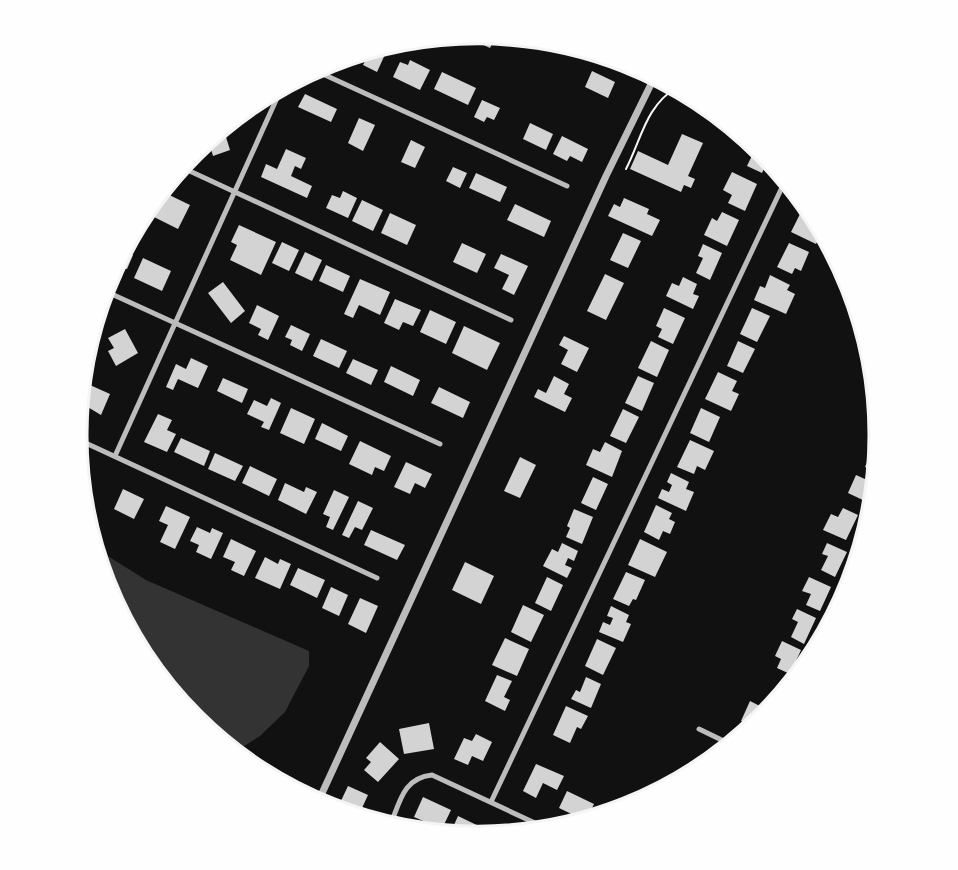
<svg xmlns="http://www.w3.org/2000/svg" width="958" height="870" viewBox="0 0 958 870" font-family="'Noto Sans',sans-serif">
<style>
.water{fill:#333}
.building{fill:#d3d3d3}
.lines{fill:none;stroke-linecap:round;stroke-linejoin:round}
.path{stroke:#f5f5f5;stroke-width:2}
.minor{stroke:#bcbcbc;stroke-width:5}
.tertiary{stroke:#bcbcbc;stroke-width:7}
.rim{fill:none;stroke:#f5f5f5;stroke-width:3}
</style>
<rect width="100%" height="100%" fill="#111"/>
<path class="water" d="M95,548L146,580L309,651V666L285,712L260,736L235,752L195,719L145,658L107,589Z"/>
<path class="building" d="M479,33L496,35L490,48L462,35Z
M381,47L387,50L377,72L363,65L371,50Z
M410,60L430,70L420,90L393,77L400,62L408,65Z
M592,71L615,82L608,98L585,87Z
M442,72L476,88L468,105L434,89Z
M305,94L337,109L331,122L298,107Z
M482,100L500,108L494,120L487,117L484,122L474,117Z
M359,118L375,125L363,151L348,143Z
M530,123L553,134L546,150L523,139Z
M682,134L703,143L688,176L695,179L691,188L684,185L681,192L630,169L638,151L668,165Z
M562,136L588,149L582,162L570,156L567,161L553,154Z
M226,137L230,150L213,156L209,142Z
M411,140L425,147L415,168L401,162Z
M757,145L769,158L762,173L747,166Z
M286,149L306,158L301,169L295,166L291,176L312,186L307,198L261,177L266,164L277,169Z
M453,167L467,173L460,188L446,181Z
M732,172L757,184L745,211L728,203L732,195L723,190Z
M476,173L507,187L500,202L469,188Z
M161,191L190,205L178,229L152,216L155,209L149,206Z
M343,191L357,198L348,218L326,208L332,195L340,198Z
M624,198L649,209L647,214L660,220L652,236L608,216L614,204L620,207Z
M362,200L383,210L373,231L352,221Z
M515,204L551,221L544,237L507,220Z
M804,206L813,212L823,230L816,244L791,232Z
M722,212L739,220L727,246L704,235L712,218L717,221Z
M390,213L416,225L407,245L381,233Z
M239,225L276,242L261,275L230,260L237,245L231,242Z
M623,233L641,241L628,268L610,260Z
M282,242L299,250L289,271L272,263Z
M462,243L486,254L477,273L453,262Z
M789,243L809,252L801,271L795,268L792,274L777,267Z
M703,244L722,253L710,280L696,273L703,258L698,256Z
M124,251L133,255L127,269L116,265Z
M305,252L322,260L312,281L295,273Z
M501,254L528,266L514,295L502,289L509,275L494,268Z
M143,258L171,271L162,291L134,278Z
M326,265L350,276L343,292L319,281Z
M605,274L624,283L606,320L587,311Z
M770,275L790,285L787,290L795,294L786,314L754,300L760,286L765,288Z
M683,277L697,284L693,294L699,296L693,309L666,296L672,283L679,286Z
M360,279L390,292L380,315L359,305L353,318L344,314Z
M223,282L245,311L231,323L208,293Z
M395,299L421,310L413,326L403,322L399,330L384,323Z
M257,305L279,316L268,340L258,335L261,329L249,323Z
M664,308L685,318L673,344L658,337L662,329L656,326Z
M752,308L770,316L757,342L740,334Z
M430,310L456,322L446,344L420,332Z
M97,316L101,318L92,338L91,337Z
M291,325L310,334L302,351L290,345L292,340L285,337Z
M464,326L500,343L487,370L452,353Z
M125,329L138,353L116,366L108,351L114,348L108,338Z
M564,336L589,348L577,372L561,364L568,350L559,345Z
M321,339L347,351L339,368L313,356Z
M651,341L669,350L657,377L638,368Z
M738,341L755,349L743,373L727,366Z
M191,358L208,366L198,388L178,379L173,390L166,387L176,364L186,369Z
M353,359L378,370L371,385L346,373Z
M391,366L420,380L413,396L384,382Z
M718,372L737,381L732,391L739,394L731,411L705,399Z
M554,376L569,384L564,394L572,398L565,412L534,397L538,389L546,393Z
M638,376L654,383L642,411L625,403Z
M223,378L248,389L242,403L217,391Z
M90,385L110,394L101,415L81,403Z
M439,387L470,402L463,418L431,403Z
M271,398L281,403L269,430L261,427L264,422L247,414L254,400L267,406Z
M291,408L315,419L304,444L280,433Z
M701,408L720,417L709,442L690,433Z
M623,409L639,417L626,443L610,436Z
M158,414L172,420L167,430L176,434L167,452L144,442Z
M879,416L881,435V437L871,433Z
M322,423L348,436L341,451L315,439Z
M181,438L210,451L204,466L174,452Z
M690,440L714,451L705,470L697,466L694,474L677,467Z
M360,441L391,456L384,471L375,467L372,475L349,464Z
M605,442L622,451L612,477L586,465L593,449L600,452Z
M876,442L880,444L877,473L865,467Z
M215,453L243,466L235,481L208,469Z
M520,457L536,465L520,498L504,491Z
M406,462L432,474L425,488L415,483L410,494L394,487Z
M250,466L277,479L269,496L242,483Z
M671,473L689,482L686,489L694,492L686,511L658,498L662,489L669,492L672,485L667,482Z
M856,475L876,484L867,502L848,493Z
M593,477L608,484L596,510L581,503Z
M285,483L304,492L306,487L317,492L306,514L278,500Z
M123,489L144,499L134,519L114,509Z
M334,490L349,497L333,530L326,527L330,517L323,514Z
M358,501L373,508L362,530L355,527L349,538L342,535Z
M656,505L672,513L669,519L675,522L670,534L663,531L659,540L644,532Z
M166,506L190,517L175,549L160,542L168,525L159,521Z
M843,508L858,515L846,540L823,530L831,514L838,517Z
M574,509L593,517L582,544L566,537L570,528L567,526Z
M197,527L210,533L212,528L223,533L211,559L196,552L199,545L190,541Z
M371,530L405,545L397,560L364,545Z
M231,539L256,551L244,576L231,570L235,562L223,557Z
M640,539L667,552L655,577L628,565Z
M562,543L578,551L574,561L568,558L565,565L572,568L567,578L543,566L552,549L558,552Z
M827,543L847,552L835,577L821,570L828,556L822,554Z
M265,557L278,564L280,559L291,564L280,589L255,578Z
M465,562L494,576L481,604L452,590Z
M298,568L325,580L317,598L290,585Z
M626,572L645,580L636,600L633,599L629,606L613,599Z
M547,577L563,585L551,611L535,603Z
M809,577L831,587L820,611L806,605L811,594L802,591Z
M331,587L348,595L339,616L322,608Z
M360,598L378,606L366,633L348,624Z
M523,605L544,615L531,642L511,632Z
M611,606L629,615L626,622L631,624L623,642L599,632L603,622L610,625L613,618L607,616Z
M797,609L816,618L804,644L791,637L798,622L792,619Z
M505,638L529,649L517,676L492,665Z
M597,639L616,648L603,675L585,666Z
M782,641L801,650L790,674L777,668L781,659L775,656Z
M497,675L512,681L504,697L510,700L505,711L485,701Z
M586,677L601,684L591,708L571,699L576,690L580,692Z
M750,701L770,711L754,727L741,721Z
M566,706L588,716L581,729L577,727L570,743L553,735Z
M429,723L434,749L404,754L399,729Z
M476,734L492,742L483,761L472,756L468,765L454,759L464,738L472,741Z
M380,742L399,759L378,782L364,770L371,762L366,758Z
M536,764L564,776L557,790L543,783L536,798L523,791Z
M348,786L368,795L362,808L369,812L366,819L343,812L345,807L339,805Z
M567,791L594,804L586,821L559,808Z
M423,797L451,810L442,829L414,817Z
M603,806L615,812L597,817Z
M458,816L485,829L482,837L450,834Z"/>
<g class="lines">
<path class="path" d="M625,61L648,72
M626,169C642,138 645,107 677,87"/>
<path class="minor" d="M314,70L567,186
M181,167L511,320
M105,291L440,444
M77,439L377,578
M115,456L282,87
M699,729L732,745
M491,802L786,179
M390,826C400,802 403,778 432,775L550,830"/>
<path class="tertiary" d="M318,802L606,176L655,76"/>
</g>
<path d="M0 0H958V870H0ZM87 435a391 391 0 1 1 782 0a391 391 0 1 1-782 0Z" fill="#fefefe" fill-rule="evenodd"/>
<path class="rim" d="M87 435a391 391 0 1 1 782 0a391 391 0 1 1-782 0Z"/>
</svg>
